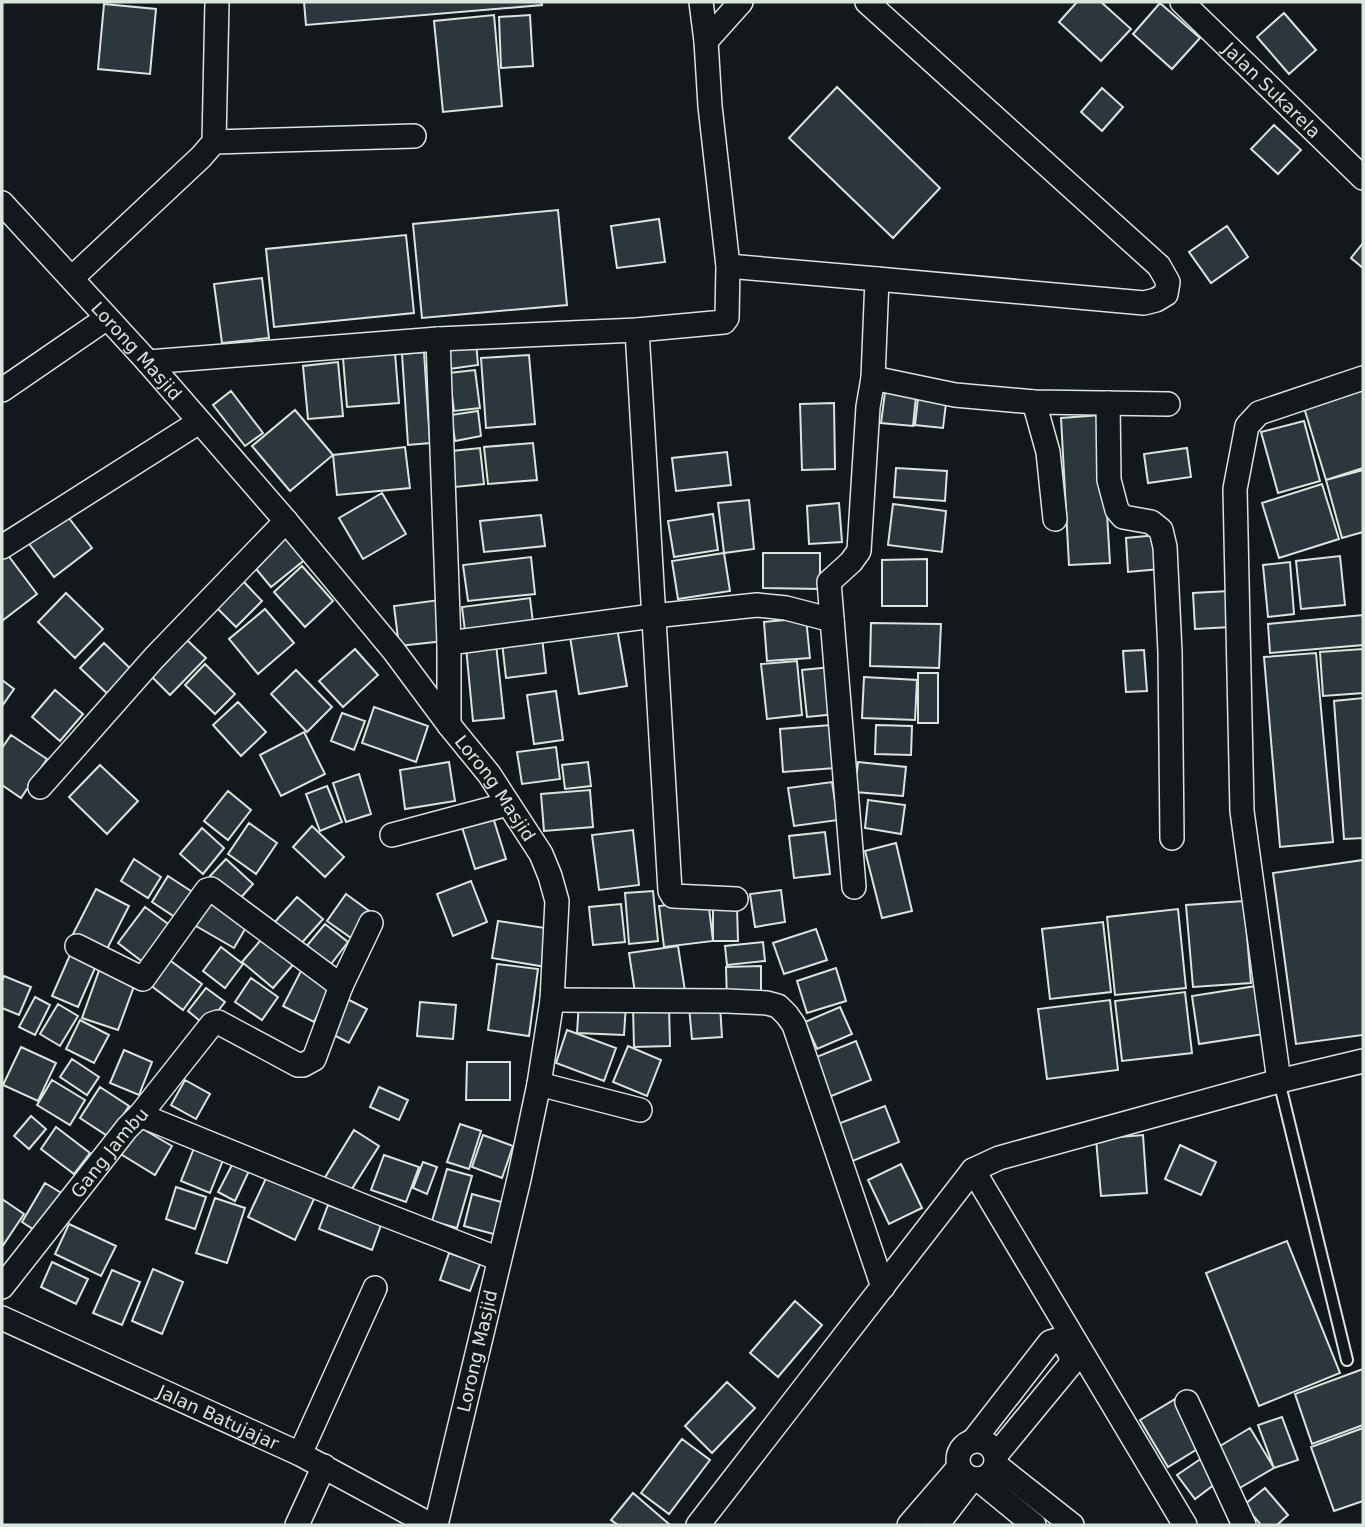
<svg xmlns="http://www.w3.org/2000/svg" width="1365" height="1527" viewBox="0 0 1365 1527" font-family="'DejaVu Sans',sans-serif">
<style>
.building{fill:#2c363c;stroke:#d8e6dc;stroke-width:2}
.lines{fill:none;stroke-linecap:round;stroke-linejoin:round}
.lane-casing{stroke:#d8e6dc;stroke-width:14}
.street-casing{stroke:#d8e6dc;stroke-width:26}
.lane{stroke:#14181c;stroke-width:10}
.street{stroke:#14181c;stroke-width:23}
.labels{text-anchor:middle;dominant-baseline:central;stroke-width:5;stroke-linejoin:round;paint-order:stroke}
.street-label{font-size:18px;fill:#d8e6dc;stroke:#14181c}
</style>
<rect width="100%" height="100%" fill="#14181c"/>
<path class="building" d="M304,2H541L542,5L306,25Z
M1077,2H1101L1131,29L1101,61L1059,22Z
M1160,3L1200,38L1172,69L1133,34Z
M104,4L156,9L150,74L98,69Z
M1284,13L1316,50L1289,74L1257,37Z
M494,15L502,106L443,112L434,21Z
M530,15L533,66L501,68L499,17Z
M837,87L940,188L893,238L789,138Z
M1102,88L1123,107L1102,131L1081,112Z
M1274,125L1301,150L1278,174L1251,149Z
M558,210L567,305L422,318L413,224Z
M659,219L665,262L617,268L611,226Z
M1227,226L1248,257L1211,283L1189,252Z
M406,235L414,313L274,327L266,249Z
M1363,243V268L1351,258Z
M262,278L269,338L222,343L214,284Z
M476,341L478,365L449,369L446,344Z
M424,352L430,443L408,445L402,354Z
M395,353L399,403L347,407L343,358Z
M529,355L535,424L486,428L481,358Z
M338,362L343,416L308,419L303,366Z
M475,370L480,408L454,411L449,373Z
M1363,382V468L1326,480L1302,401Z
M231,391L263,433L245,446L213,405Z
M919,391L947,395L943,428L915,425Z
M885,392L916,396L913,426L881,423Z
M834,403L835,469L802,470L800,404Z
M295,410L333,455L290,491L252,446Z
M478,411L481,436L455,441L451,415Z
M1101,415L1110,563L1069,565L1061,418Z
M1304,421L1320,481L1278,493L1261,432Z
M533,443L537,480L488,484L484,447Z
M405,447L410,488L337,495L333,455Z
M480,448L484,484L455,487L452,451Z
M1187,448L1191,477L1148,483L1144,454Z
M727,452L731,485L676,491L672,458Z
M896,468L947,471L945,501L894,497Z
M1363,470V532L1342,538L1326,480Z
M1322,484L1339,539L1279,558L1262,503Z
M382,493L406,534L363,559L339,518Z
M749,500L754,549L724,553L718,503Z
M839,503L842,542L809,544L807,506Z
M893,504L946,511L942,552L888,545Z
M65,513L92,548L54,577L27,541Z
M713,514L718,550L674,557L668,521Z
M541,515L545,546L484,552L480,521Z
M288,534L307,558L271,587L252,564Z
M1157,535L1160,569L1128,572L1126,538Z
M724,553L730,591L678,599L672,561Z
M763,553H820V589L763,588Z
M7,554L37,594L2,621V557Z
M1340,556L1345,605L1301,609L1296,561Z
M531,557L535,594L468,601L463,565Z
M927,559V606H882V560Z
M1290,562L1294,614L1268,617L1263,565Z
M302,566L333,601L305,627L274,592Z
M243,581L262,601L236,627L216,607Z
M1229,591L1231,627L1195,629L1193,593Z
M66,593L103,629L75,658L38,622Z
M530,598L534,631L466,639L462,607Z
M439,600L444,641L399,646L394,606Z
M265,609L294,643L258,674L229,639Z
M1363,615V645L1270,653L1268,624Z
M806,618L810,658L767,661L764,622Z
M616,622L627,686L579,694L569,630Z
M871,623L941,624L939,668L870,666Z
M542,637L546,673L506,678L502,642Z
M187,640L206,658L170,695L152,677Z
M104,643L137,675L113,699L80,668Z
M496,644L504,718L473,721L466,647Z
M355,649L378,675L343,707L319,681Z
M1363,649V693L1323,696L1320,652Z
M1144,650L1147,691L1126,692L1123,651Z
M1316,653L1333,842L1280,847L1264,657Z
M797,661L802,715L767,719L761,664Z
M205,664L235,694L215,714L185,685Z
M831,667L836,714L807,717L802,670Z
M296,670L332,707L307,732L271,694Z
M918,673H938V723H918Z
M864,677L917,680L915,720L862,718Z
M2,680L14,689L2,706Z
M55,690L83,714L60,741L32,717Z
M556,691L563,740L534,744L527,695Z
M1363,698V838L1344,839L1334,701Z
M238,702L266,732L241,756L213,725Z
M374,707L428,726L416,762L362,743Z
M342,713L365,721L354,750L331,741Z
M831,725L835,768L783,772L780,729Z
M876,725L912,726L911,755L875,754Z
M304,732L325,774L281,796L260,755Z
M11,735L47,759L21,798L2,785V748Z
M556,747L560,779L522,784L517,752Z
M449,762L455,801L405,809L400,770Z
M588,762L591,786L565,789L562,765Z
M858,762L906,767L903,796L855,792Z
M100,765L138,801L107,834L69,797Z
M359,774L371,814L346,822L333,783Z
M832,782L838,820L794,826L788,788Z
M327,786L342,822L320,831L306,794Z
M590,790L593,827L544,831L541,794Z
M228,791L251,810L228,840L204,821Z
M868,800L905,805L901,834L865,828Z
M492,814L506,859L475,869L461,824Z
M249,823L277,843L256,874L228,854Z
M312,826L344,857L325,877L293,847Z
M202,828L224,848L203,874L180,854Z
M633,830L639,885L599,890L592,835Z
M825,832L830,874L794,878L789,836Z
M896,843L912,911L882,918L865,851Z
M134,859L161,877L148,898L121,881Z
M226,859L253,884L237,902L210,876Z
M1363,860V1035L1296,1044L1273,873Z
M168,876L197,895L181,921L152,902Z
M471,881L487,922L453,936L437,894Z
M96,889L129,906L105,953L72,936Z
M781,890L785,922L755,927L750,894Z
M653,891L658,941L629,944L625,893Z
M346,894L372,913L354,940L327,921Z
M213,897L251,919L234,948L196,926Z
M297,897L323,919L300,945L274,923Z
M708,900L713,941L664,947L659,906Z
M1244,901L1251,983L1193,987L1186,905Z
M621,904L625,942L593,945L589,907Z
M145,907L175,929L148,966L118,943Z
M713,907H737L738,941H713Z
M1178,909L1186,988L1115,995L1107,917Z
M498,921L552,929L546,967L492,958Z
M1103,922L1111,992L1050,999L1042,929Z
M325,924L348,942L328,968L304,949Z
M816,929L827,960L784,974L773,943Z
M267,933L298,959L273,988L242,962Z
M763,942L765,961L727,965L725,946Z
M678,946L685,991L636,999L629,953Z
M221,947L243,964L225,988L203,971Z
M73,948L99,959L78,1007L52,996Z
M164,956L202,984L183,1010L145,981Z
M497,964L538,969L529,1036L488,1030Z
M101,965L137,978L118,1030L82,1018Z
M761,966V999L727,1000L726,967Z
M303,967L334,983L314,1022L283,1006Z
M836,968L846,1001L807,1013L797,981Z
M4,976L31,987L19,1015L2,1008V981Z
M251,978L278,997L262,1020L235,1002Z
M1256,986L1264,1034L1199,1044L1192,996Z
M206,988L225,1002L206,1026L188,1011Z
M1185,992L1192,1053L1122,1061L1115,1001Z
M35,997L50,1005L35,1035L19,1027Z
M345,998L367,1009L349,1043L328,1032Z
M1110,1000L1118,1070L1047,1079L1038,1009Z
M420,1002L456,1005L453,1039L417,1036Z
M579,1002L626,1004L624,1035L577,1033Z
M58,1004L78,1016L60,1046L40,1034Z
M720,1005L722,1037L692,1039L689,1007Z
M669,1007L670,1046L634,1047L633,1008Z
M840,1007L852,1034L817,1049L805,1022Z
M80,1020L109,1035L94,1063L66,1049Z
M567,1030L616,1048L604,1081L556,1063Z
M856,1041L871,1080L829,1097L814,1058Z
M628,1046L661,1060L647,1096L613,1082Z
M21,1047L56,1063L38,1101L3,1085Z
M124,1050L152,1062L139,1095L110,1083Z
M72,1059L99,1077L87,1095L60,1077Z
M467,1062H510V1100H466Z
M52,1080L85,1100L70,1125L37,1105Z
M185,1080L210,1094L196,1119L171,1105Z
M100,1087L129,1106L109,1137L80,1118Z
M379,1087L408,1100L399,1120L370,1107Z
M885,1106L899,1142L850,1162L835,1125Z
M31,1116L46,1129L29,1149L14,1136Z
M460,1124L481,1131L469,1169L447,1162Z
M136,1125L172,1146L155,1175L119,1153Z
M56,1127L90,1153L74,1174L41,1149Z
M354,1130L379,1146L348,1195L324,1179Z
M483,1135L513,1146L502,1178L472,1167Z
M1143,1135L1147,1193L1101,1196L1096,1139Z
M196,1143L225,1155L210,1193L181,1181Z
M1180,1145L1216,1162L1201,1195L1165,1179Z
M384,1155L419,1167L406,1202L371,1190Z
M423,1162L437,1167L427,1194L413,1188Z
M233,1163L249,1171L235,1201L218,1192Z
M901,1164L922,1208L889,1224L868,1180Z
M447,1169L472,1176L457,1228L432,1221Z
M267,1176L314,1199L295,1240L248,1217Z
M45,1183L63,1194L39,1233L22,1222Z
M176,1187L206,1197L195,1229L166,1219Z
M472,1194L505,1203L497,1235L464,1226Z
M215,1198L245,1208L227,1263L196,1253Z
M2,1199L24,1214L2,1247Z
M328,1205L381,1225L372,1250L319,1229Z
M69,1224L116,1246L101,1276L55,1254Z
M1287,1241L1340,1373L1259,1406L1206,1273Z
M449,1253L480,1264L470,1291L440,1280Z
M52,1262L88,1279L76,1304L41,1287Z
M153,1269L183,1282L162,1334L132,1321Z
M112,1270L140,1282L122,1325L93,1313Z
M795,1301L822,1325L778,1377L750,1353Z
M1363,1369V1425L1312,1444L1295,1394Z
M727,1382L755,1408L712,1453L685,1426Z
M1177,1398L1204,1445L1168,1467L1140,1420Z
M1282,1417L1298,1460L1274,1468L1258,1425Z
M1250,1428L1274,1468L1238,1489L1215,1449Z
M1363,1428V1501L1334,1511L1311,1447Z
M682,1439L710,1460L669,1514L641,1493Z
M1202,1458L1219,1481L1195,1499L1177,1475Z
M1265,1488L1288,1515L1277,1525H1261L1244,1505Z
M633,1493L669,1524L668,1525H618L611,1520Z"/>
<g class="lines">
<defs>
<path id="lane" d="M1279,1081L1347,1360"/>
<g id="street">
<path d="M867,2L1159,266L1168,282L1166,294L1156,300L1144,303L877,279"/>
<path id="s1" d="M1182,2L1363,178"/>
<path d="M706,41L741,2"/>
<path d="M214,142L414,136"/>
<path id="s2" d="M2,203L148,362L286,521L394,651L449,725L489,774L541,854L550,876L557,901L552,1000L539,1084L519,1179L436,1525"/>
<path d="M728,266L877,279L873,378L868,407L859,551L851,562L829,582L854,887"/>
<path d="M72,278L201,157L214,142L217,2"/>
<path d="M637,330L670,891L673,896L736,899"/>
<path d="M438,339L449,643V725"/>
<path d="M148,362L438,339L637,330L724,322L727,318L728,266L710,106L706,41L701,2"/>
<path d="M873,378L955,395L1034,402L1168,404"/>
<path d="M2,390L107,318"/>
<path d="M1034,402L1048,452L1055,519"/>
<path d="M1108,403L1109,480L1117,510L1123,517L1151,522L1161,530L1165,547L1170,652L1172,838"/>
<path d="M2,547L199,422"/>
<path d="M449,643L653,616L757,605L786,608L832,620"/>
<path d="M40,787L154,658L286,521"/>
<path d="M392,835L508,804"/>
<path d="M77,946L143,979L207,890L211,889L341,986"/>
<path d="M552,1000L727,1001L767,1003L778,1006L787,1015L794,1025L883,1287"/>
<path d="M1279,1081L1242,811L1235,489L1247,426L1259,413L1363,378"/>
<path d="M539,1084L640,1110"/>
<path d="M140,1115L378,1212L499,1259"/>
<path d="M973,1170L1185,1525"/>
<path id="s3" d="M2,1287L127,1128L140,1115L212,1024L218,1022L298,1065H303L314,1059L341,986L371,923"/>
<path id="s4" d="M2,1318L300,1454L431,1525"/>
<path d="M1187,1402L1244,1525"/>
<path d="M973,1441L1050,1342L1057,1340C1067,1345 1072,1353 1071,1364L996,1455"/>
<circle cx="977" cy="1460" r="19"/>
<path d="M300,1454L375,1288"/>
<path d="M996,1465L1072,1525"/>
<path d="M978,1479L1034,1525"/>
<path d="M297,1525L324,1466"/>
<path d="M698,1525L973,1170L999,1158L1279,1081L1363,1061"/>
<path d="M909,1525L959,1467"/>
<path d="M937,1525L972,1479"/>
</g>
</defs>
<use href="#lane" class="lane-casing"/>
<use href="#street" class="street-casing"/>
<use href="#lane" class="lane"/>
<use href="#street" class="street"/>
</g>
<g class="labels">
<g class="street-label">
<text stroke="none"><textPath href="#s1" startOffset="126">Jalan Sukarela</textPath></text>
<text stroke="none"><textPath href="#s2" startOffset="200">Lorong Masjid</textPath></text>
<text stroke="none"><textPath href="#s2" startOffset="766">Lorong Masjid</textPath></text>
<text stroke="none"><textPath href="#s3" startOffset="172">Gang Jambu</textPath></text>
<text transform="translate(477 1351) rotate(-77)">Lorong Masjid</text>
<text stroke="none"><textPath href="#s4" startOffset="238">Jalan Batujajar</textPath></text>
</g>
</g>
<rect width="1365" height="1527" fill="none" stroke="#d8e6dc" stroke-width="7"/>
</svg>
